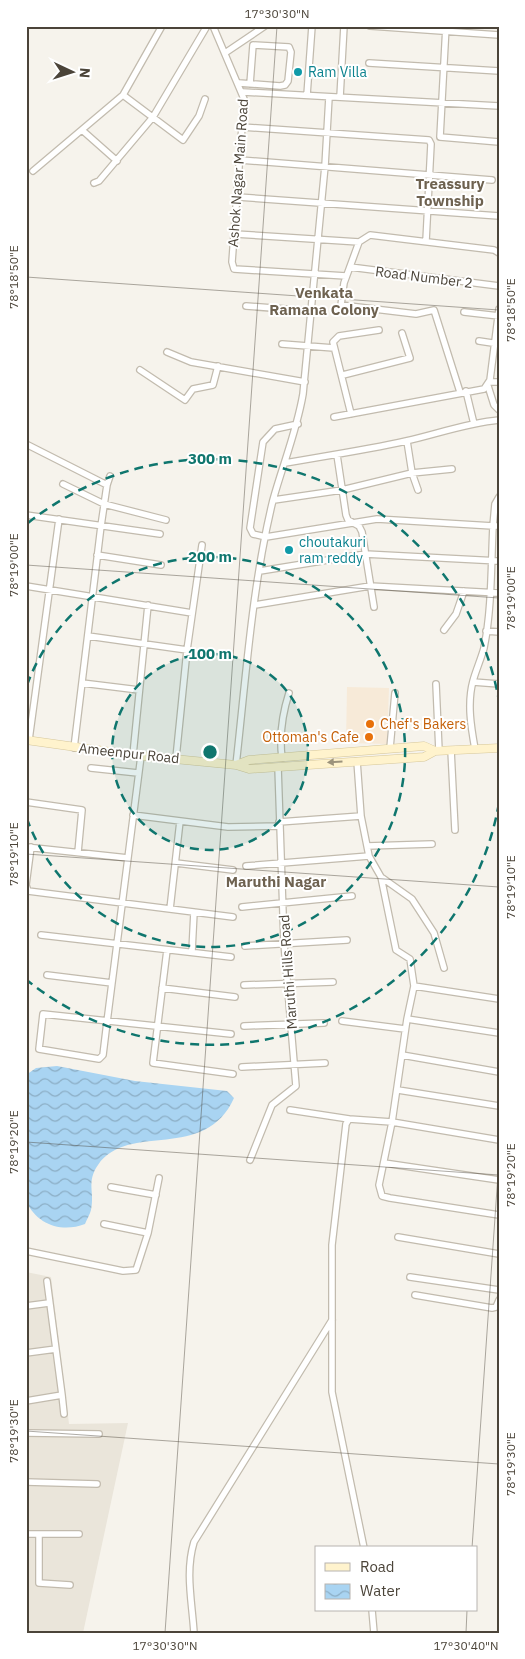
<svg xmlns="http://www.w3.org/2000/svg" width="525" height="1659" viewBox="0 0 525 1659" font-family="'IBM Plex Sans',sans-serif">
<style>
.residential{fill:#eae5da}
.commercial{fill:#f7ead8}
.water{fill:url(#water-waves)}
.lines{fill:none;stroke-linecap:round;stroke-linejoin:round}
.street-casing{stroke:#c2bbae;stroke-width:8}
.secondary-casing{stroke:#d6c79b;stroke-width:9}
.street{stroke:#fff;stroke-width:5.5}
.secondary{stroke:#fff3cd;stroke-width:8}
.oneway{fill:#9c937c}
.ticks{fill:none;stroke:#4b4439;stroke-width:1;stroke-opacity:0.45}
.ring{fill:none;stroke:#0f766e;stroke-width:2.5;stroke-dasharray:9 6}
.culture-dot{fill:#0f9aa8;stroke:#fff;stroke-width:2}
.food-dot{fill:#e8710a;stroke:#fff;stroke-width:2}
.labels{text-anchor:middle;dominant-baseline:central;stroke-width:4;stroke-linejoin:round;paint-order:stroke}
.culture-label{font-size:14px;fill:#0d838f;stroke:#fff;text-anchor:start}
.street-label{font-size:14px;fill:#4b4439;stroke:#fff}
.food-label{font-size:14px;fill:#c56008;stroke:#fff;text-anchor:start}
.neighbourhood-label{font-size:15px;font-weight:bold;fill:#6e6250;stroke:#fff}
.centre{fill:#0f766e;stroke:#fff;stroke-width:2.5}
.ring-label{font-size:15px;text-anchor:middle;font-weight:bold;fill:#0f766e;stroke:#fff;stroke-width:4;stroke-linejoin:round;paint-order:stroke}
.neatline{fill:none;stroke:#4b4439;stroke-width:2}
.ticks-label{font-size:12px;text-anchor:middle;fill:#4b4439}
</style>
<defs>
<pattern id="water-waves" width="16" height="10" patternUnits="userSpaceOnUse" patternTransform="scale(1.25)"><rect width="16" height="10" fill="#a9d4f2"/><path d="M0 5q4-4 8 0t8 0" fill="none" stroke="#8caec5"/></pattern>
</defs>
<rect width="100%" height="100%" fill="#f6f3ec"/>
<path class="residential" d="M26,1272L51,1277L69,1424L128,1423L83,1633H26Z"/>
<path class="commercial" d="M347,687L389,688L387,744L346,743Z"/>
<path class="water" d="M57,1066L135,1081L227,1091L234,1098C205,1163 128,1121 98,1165C86,1182 95,1192 91,1210C90,1214 87,1219 85,1224C62,1233 37,1225 26,1201V1075L36,1068Z"/>
<g class="lines">
<defs>
<path id="street" d="M213,26L244,99L232,262L234,269L346,276
M370,26L499,35
M446,26L440,137L499,142
M225,53L265,26
M369,63L499,71
M239,83L280,86L285,85L288,81L291,52L289,47L253,45L250,84
M243,92L499,106
M123,95L183,140L199,116L205,99
M307,95L312,26
M340,97L344,26
M242,127L429,140L431,144L426,241
M82,130L117,161
M240,160L492,180
M33,171L123,95L162,26
M94,183L99,181L153,117L207,26
M238,197L499,216
M235,234L359,242L370,235L494,250L499,253
M359,242L344,283L341,305L416,314L434,310L460,392
M350,267L499,286
M246,306L311,311
M464,312L499,316
M479,341L499,344
M282,344L334,348
M167,352L191,362L305,382
M140,370L185,400L193,389L213,385L218,366
M343,375L410,358L402,333
M489,382H499
M488,386L494,405L499,410
M466,391L474,424
M351,414L333,342L339,336L379,330
M334,417L484,389L490,380L499,309
M298,424L275,429L263,442L250,528L253,534L266,537L377,519L493,526C491,566 492,608 484,648C481,659 476,670 473,681C467,703 471,727 475,749
M407,441L412,473L418,490
M26,444L107,485
M337,455L346,515L348,520L359,526L362,532L374,607
M285,463C325,456 366,450 406,441C437,434 467,423 499,420
M63,484L104,504L166,520
M499,497L495,504L493,526H499
M274,500L342,490L412,473L452,469
M26,515L160,534
M97,555L161,565
M260,571L365,554L499,561
M26,586L192,613
M255,605L370,586L499,593
M444,630L456,614L464,591
M486,631L499,632
M88,636L187,650
M473,682L499,684
M82,683L139,690
M436,684L439,751
M29,740L59,519
M74,748L101,526L107,485L110,476
M390,748L395,693
M451,750L455,830
M133,755L148,605
M141,756C128,855 115,955 103,1055L99,1059L39,1049L43,1014C106,1021 168,1027 231,1034
M176,758L187,650L202,545
M282,758C279,735 282,715 289,693
M357,761L361,816L369,856L381,877L396,950L410,959L414,986L407,1019L392,1122L349,1119L346,1124L332,1245V1392L364,1548
M236,765C246,677 252,586 273,500C283,464 297,430 303,394L325,166L329,97
M91,768L138,773
M26,802L82,810L78,852
M133,815L228,827L279,826
M279,822L361,816
M367,846L432,844
M26,847L128,858
M31,847L26,885L28,891L233,917
M176,863L233,870
M246,866L369,856
M381,877L412,899L434,933L444,968
M242,907L352,896
M170,909L180,821
M41,935L231,957
M245,946L347,940
M167,950L153,1063L233,1074
M192,951L194,912
M47,975L112,983
M244,985L333,982
M414,986L499,999
M162,988L235,997
M407,1019L499,1033
M342,1021L405,1029
M244,1026L324,1023
M402,1055L499,1072
M242,1067L325,1063
M398,1090L499,1106
M290,1110L349,1119
M499,1140L392,1122L379,1185L382,1196L390,1198L499,1215
M250,1160L272,1105L296,1086L284,943L278,767
M384,1163L499,1180
M111,1187L156,1195
M104,1224L148,1233
M398,1237L499,1254
M26,1251L123,1271L136,1270L148,1233L159,1178
M410,1277L499,1290
M47,1281L62,1395
M415,1295L492,1308L496,1307L499,1300
M26,1306L49,1303
M26,1353L56,1349
M26,1401L62,1395L64,1414
M26,1433L99,1434
M26,1482L97,1484
M26,1534H79
M39,1534V1583L70,1585
M372,1610L374,1633
M194,1633C192,1601 185,1572 194,1542L332,1320"/>
<path id="secondary" d="M26,740L133,755L236,765L249,760L424,746L435,751L499,748
M236,765L249,769L424,757L435,751"/>
</defs>
<use href="#street" class="street-casing"/>
<use href="#secondary" class="secondary-casing"/>
<use href="#street" class="street"/>
<use href="#secondary" class="secondary"/>
</g>
<defs><path id="oneway-solid" d="M-6-.8H1V-3.2L6.5 0L1 3.2V.8H-6Z" transform="scale(1.25)"/></defs>
<use class="oneway" href="#oneway-solid" transform="translate(335 762) rotate(177)"/>
<path class="ticks" d="M26,277L499,310M26,565L499,598M26,854L499,887M26,1142L499,1175M26,1431L499,1464M472,1548L499,1160M165,1633L277,26M466,1633L467,1610"/>
<circle cx="210" cy="752" r="98" fill="#0f766e" fill-opacity=".12"/>
<g class="ring">
<circle cx="210" cy="752" r="98"/>
<path d="M27 685A195 195 0 1 1 27 819"/>
<path d="M499 803A293 293 0 0 1 28 981M28 523A293 293 0 0 1 499 701"/>
</g>
<g class="culture-dot">
<circle cx="298" cy="72" r="5"/>
<circle cx="289" cy="550" r="5"/>
</g>
<g class="food-dot">
<circle cx="370" cy="724" r="5"/>
<circle cx="369" cy="737" r="5"/>
</g>
<g class="labels">
<g class="culture-label">
<text x="308" y="72">Ram Villa</text>
<text x="299" y="542">choutakuri<tspan x="299" dy="16">ram reddy</tspan></text>
</g>
<g class="street-label">
<text transform="translate(238 173) rotate(-86)">Ashok Nagar Main Road</text>
<text transform="translate(424 277) rotate(7)">Road Number 2</text>
<text transform="translate(129 753) rotate(6)">Ameenpur Road</text>
<text transform="translate(288 972) rotate(-94)">Maruthi Hills Road</text>
</g>
<g class="food-label">
<text x="380" y="724">Chef's Bakers</text>
<text x="359" y="737" text-anchor="end">Ottoman's Cafe</text>
</g>
<g class="neighbourhood-label">
<text x="450" y="183">Treassury<tspan x="450" dy="17">Township</tspan></text>
<text x="324" y="292">Venkata<tspan x="324" dy="17">Ramana Colony</tspan></text>
<text x="276" y="881">Maruthi Nagar</text>
</g>
</g>
<circle cx="210" cy="752" r="8" class="centre"/>
<g class="ring-label">
<text x="210" y="464">300 m</text>
<text x="210" y="562">200 m</text>
<text x="210" y="659">100 m</text>
</g>
<rect width="525" height="1659" fill="none" stroke="#ffffff" stroke-width="55"/>
<rect x="315" y="1546" width="162" height="65" fill="#ffffff" stroke="#b7b4b0"/>
<rect x="325" y="1563" width="25" height="8" fill="#fff3cd" stroke="#b7b4b0"/>
<text x="360" y="1572" font-size="15" fill="#4b4439">Road</text>
<rect x="325" y="1584" width="25" height="15" fill="url(#water-waves)" stroke="#b7b4b0"/>
<text x="360" y="1596" font-size="15" fill="#4b4439">Water</text>
<g transform="translate(72 72) rotate(94)" stroke="#ffffff" stroke-width="4" paint-order="stroke">
<path d="M0-4L9 19L0 12L-9 19Z" fill="#4b4439"/>
<text y="-8" font-size="14" font-weight="bold" text-anchor="middle" fill="#4b4439">N</text>
</g>
<rect x="28" y="28" width="470" height="1604" class="neatline"/>
<g class="ticks-label">
<text x="277" y="18">17°30'30"N</text>
<text transform="translate(14 277) rotate(-90)" y="4">78°18'50"E</text>
<text transform="translate(511 310) rotate(-90)" y="4">78°18'50"E</text>
<text transform="translate(14 565) rotate(-90)" y="4">78°19'00"E</text>
<text transform="translate(511 598) rotate(-90)" y="4">78°19'00"E</text>
<text transform="translate(14 854) rotate(-90)" y="4">78°19'10"E</text>
<text transform="translate(511 887) rotate(-90)" y="4">78°19'10"E</text>
<text transform="translate(14 1142) rotate(-90)" y="4">78°19'20"E</text>
<text transform="translate(511 1175) rotate(-90)" y="4">78°19'20"E</text>
<text transform="translate(14 1431) rotate(-90)" y="4">78°19'30"E</text>
<text transform="translate(511 1464) rotate(-90)" y="4">78°19'30"E</text>
<text x="165" y="1650">17°30'30"N</text>
<text x="466" y="1650">17°30'40"N</text>
</g>
</svg>
